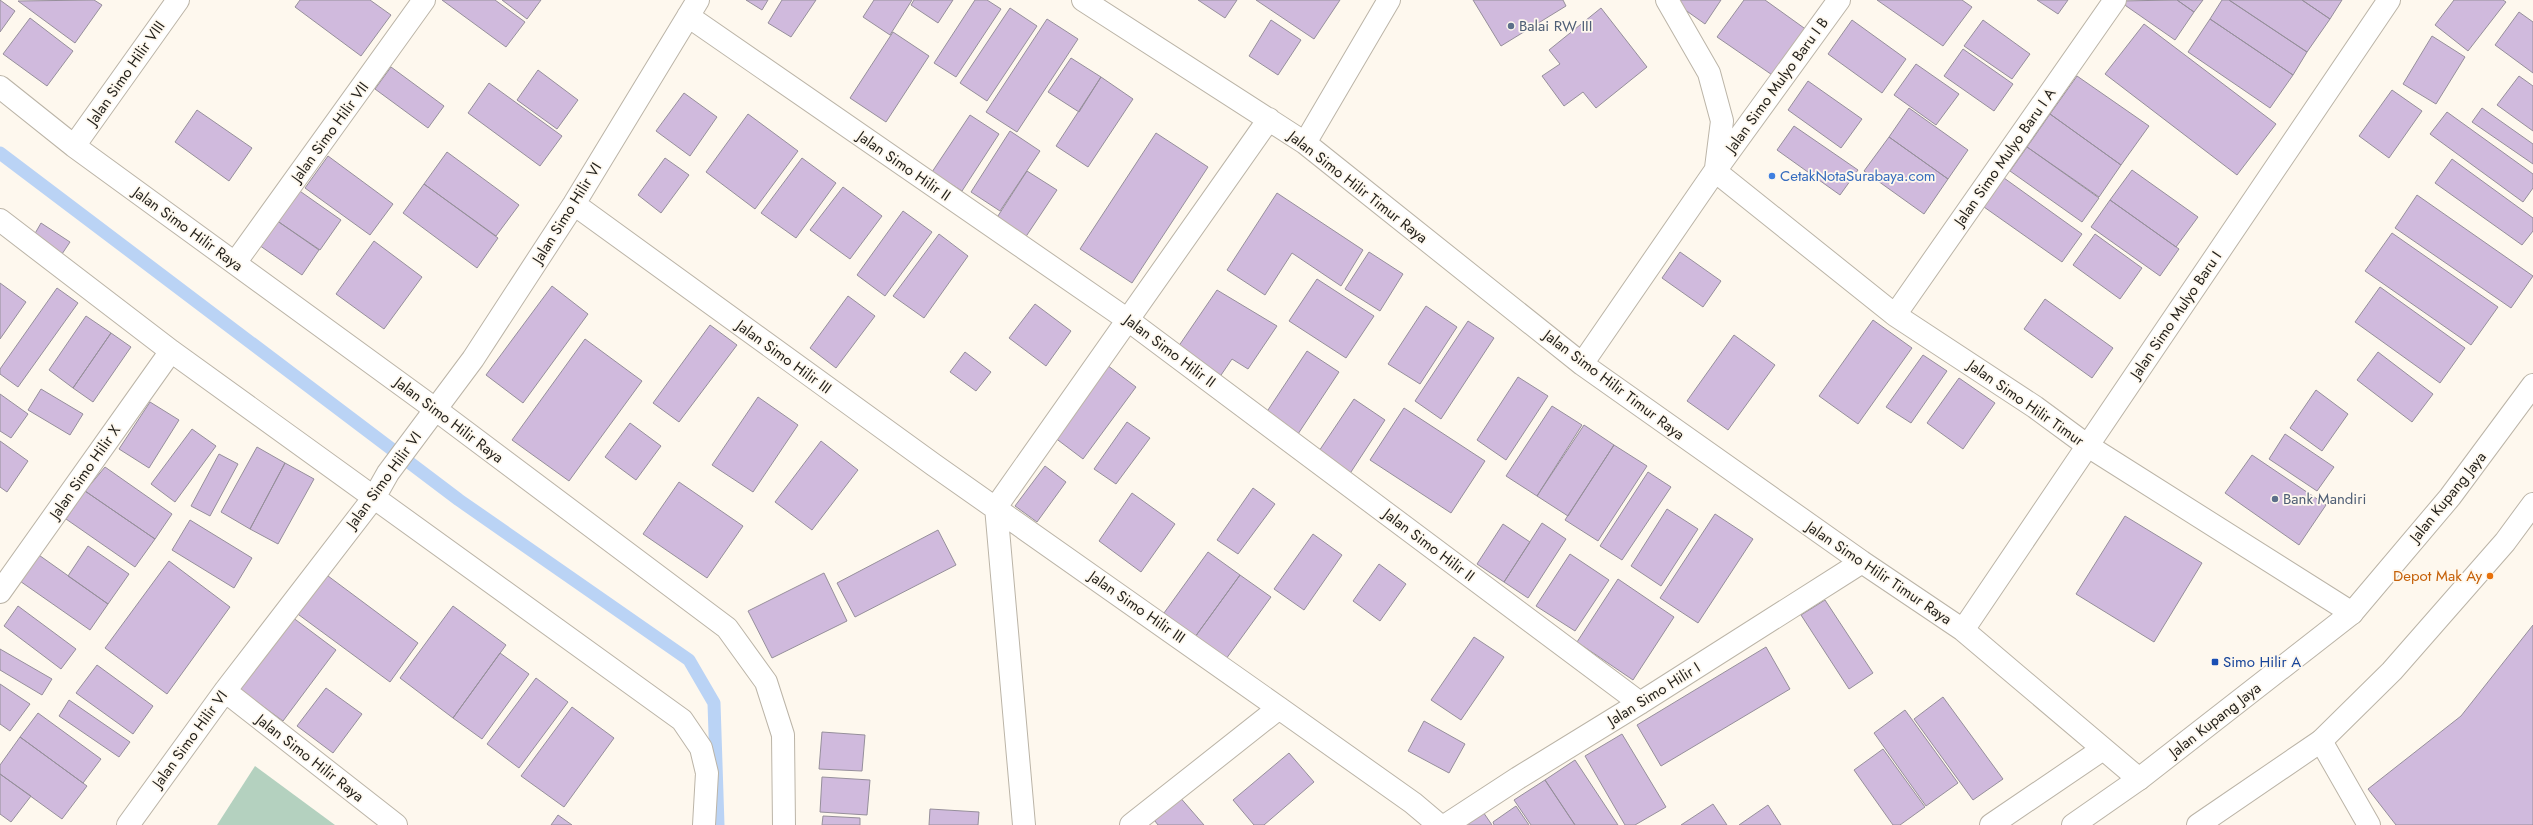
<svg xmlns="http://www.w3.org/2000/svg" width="2533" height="825" viewBox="0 0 2533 825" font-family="Jost,sans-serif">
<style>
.green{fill:#b4d1bf}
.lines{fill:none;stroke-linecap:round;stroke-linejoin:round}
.stream{stroke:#bad3f5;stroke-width:13}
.building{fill:#d0badd;stroke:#968f9b}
.minor-casing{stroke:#bbb4a7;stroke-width:24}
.major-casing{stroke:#bbb4a7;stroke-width:24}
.minor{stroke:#fff;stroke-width:22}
.major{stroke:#fff;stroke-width:22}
.service-dot{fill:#5c6f8a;stroke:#fef8ee;stroke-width:1.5}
.shop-dot{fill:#3f7fe0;stroke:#fef8ee;stroke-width:1.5}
.food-dot{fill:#e8710a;stroke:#fef8ee;stroke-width:1.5}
.transit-dot{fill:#1a4fb4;stroke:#fef8ee;stroke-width:1.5}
.labels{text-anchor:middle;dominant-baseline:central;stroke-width:3.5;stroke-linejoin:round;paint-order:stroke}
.service-label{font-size:15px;fill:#4e5e75;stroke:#fef8ee;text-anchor:start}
.street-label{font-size:15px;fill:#201e19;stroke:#fef8ee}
.shop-label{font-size:15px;fill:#366cbe;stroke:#fef8ee;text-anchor:start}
.food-label{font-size:15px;fill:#c56008;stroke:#fef8ee;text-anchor:end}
.transit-label{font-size:15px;fill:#164399;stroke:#fef8ee;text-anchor:start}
</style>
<rect width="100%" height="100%" fill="#fef8ee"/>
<path class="green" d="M255,766L335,825H217Z"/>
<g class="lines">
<path class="stream" d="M0,153L459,500L689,660L714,703L718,825"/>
</g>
<path class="building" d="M0,0L15,11L0,32Z
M94,0L102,5L75,43L18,1Z
M300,0H370L391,15L361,56L295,7Z
M442,0H495L525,22L506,47Z
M502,0H541L527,19Z
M746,0H768L762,10Z
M782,0H816L791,37L768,23Z
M874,0H912L890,35L863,17Z
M914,0H953L938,23L911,5Z
M975,0H987L1001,9L956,77L934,63Z
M1198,0H1237L1225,18Z
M1256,0H1340L1314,39Z
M1473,0H1563L1566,6L1501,46Z
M1675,0H1721L1705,24L1674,2Z
M1744,0H1765L1811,33L1778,79L1717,37Z
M1877,0H1962L1972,7L1943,46Z
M2037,0H2068L2058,14Z
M2177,0L2194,12L2175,40L2119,1Z
M2177,0H2203L2194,12Z
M2222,0H2229L2307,52L2293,75L2210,19Z
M2229,0H2302L2330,19L2307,52Z
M2302,0H2342L2330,19Z
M2454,0H2503L2506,2L2468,51L2435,25Z
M1010,8L1037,26L987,101L960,83Z
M1601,8L1647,67L1596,108L1583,92L1564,106L1542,76L1560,64L1549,50Z
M2519,12L2533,22V73L2495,45Z
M30,18L73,51L47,86L3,54Z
M1047,19L1078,39L1017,132L986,112Z
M2210,19L2293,75L2270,108L2188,52Z
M1271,20L1301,40L1278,75L1249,56Z
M1852,20L1906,59L1882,93L1828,54Z
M1983,20L2030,54L2012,79L1964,46Z
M2144,24L2276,124L2237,175L2105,74Z
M893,32L929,56L886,122L850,98Z
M2432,36L2465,57L2436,104L2403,84Z
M1963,49L2013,84L1994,111L1944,76Z
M1071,58L1101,77L1079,112L1048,92Z
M1916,64L1959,94L1936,125L1894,95Z
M391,67L444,106L428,128L375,89Z
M538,70L578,100L557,129L517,100Z
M2077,76L2149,126L2121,165L2050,114Z
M2519,76L2533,86V131L2497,105Z
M1101,77L1133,99L1088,167L1056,146Z
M1808,81L1862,119L1841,148L1788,110Z
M489,83L562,136L540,166L468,113Z
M2392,90L2422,111L2389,158L2359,136Z
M684,93L717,117L690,156L656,131Z
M1909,108L1968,150L1948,179L1889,137Z
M2482,108L2533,144V164L2472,122Z
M197,110L252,148L229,181L175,142Z
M2447,112L2533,174V188L2523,202L2430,134Z
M748,114L798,151L755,209L706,172Z
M2050,114L2121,165L2099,197L2027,147Z
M970,115L999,134L962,191L932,172Z
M1794,126L1858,170L1840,195L1777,150Z
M1010,131L1040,151L1000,211L971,192Z
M1156,133L1208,167L1132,283L1080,249Z
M1889,137L1948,179L1924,214L1864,171Z
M2027,147L2099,198L2082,222L2010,171Z
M447,152L519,205L496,236L424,184Z
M328,156L393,204L370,235L305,188Z
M665,158L689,175L661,213L638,195Z
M802,158L836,183L796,238L761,213Z
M2452,159L2533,218V231L2522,245L2435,183Z
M2132,170L2198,217L2176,247L2110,200Z
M1027,171L1057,190L1025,238L996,219Z
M2004,178L2082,234L2062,262L1984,207Z
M424,184L498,238L477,268L403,213Z
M294,187L341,220L320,250L273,218Z
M843,187L882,216L850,259L810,230Z
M1277,193L1363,250L1341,286L1292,253L1265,295L1227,270Z
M2417,195L2533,276L2511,308L2395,228Z
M2110,200L2179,249L2160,276L2091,227Z
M903,211L932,232L885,296L857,275Z
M273,218L319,250L302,275L256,243Z
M41,223L70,242L62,254L33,237Z
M2392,233L2498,307L2471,345L2365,271Z
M939,234L968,256L924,318L893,296Z
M2095,234L2142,268L2120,299L2073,265Z
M374,241L422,277L384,329L336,294Z
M1369,252L1403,274L1380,311L1345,289Z
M1680,252L1721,281L1703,307L1662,278Z
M1317,279L1374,316L1346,358L1289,321Z
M0,283L26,302L0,339Z
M552,286L588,314L523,403L486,375Z
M2380,287L2465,348L2440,383L2355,322Z
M57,288L78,303L18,387L0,374V369Z
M1217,290L1277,326L1248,369L1232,359L1219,378L1176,350Z
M848,296L875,316L836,368L810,348Z
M2045,299L2113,348L2092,378L2024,329Z
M1035,304L1071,331L1046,366L1009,338Z
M1426,306L1457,327L1420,384L1388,364Z
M86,316L111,333L73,388L49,370Z
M1873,320L1912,348L1858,424L1819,396Z
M1468,321L1494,338L1441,419L1415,401Z
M710,325L737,345L679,422L653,403Z
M111,333L131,347L93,402L73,388Z
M1734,335L1775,365L1728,430L1687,401Z
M585,339L642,381L569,481L512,440Z
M1307,351L1339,372L1298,434L1266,413Z
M965,352L991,372L976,391L950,372Z
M2378,352L2433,394L2412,422L2357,380Z
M1923,355L1947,371L1911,423L1886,407Z
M1103,362L1136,387L1083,459L1050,434Z
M1518,377L1548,396L1506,460L1477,440Z
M1959,378L1995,403L1963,449L1927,423Z
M41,389L83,414L70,435L28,410Z
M2316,390L2348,414L2322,451L2290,428Z
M0,394L28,414L11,438L0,431Z
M758,397L798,425L753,492L712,465Z
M1354,399L1385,420L1349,475L1317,454Z
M150,402L179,420L149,468L119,449Z
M1552,406L1582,425L1537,496L1506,476Z
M1404,408L1485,461L1451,513L1370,460Z
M1127,422L1150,438L1116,484L1094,469Z
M630,423L661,446L636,480L605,457Z
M1584,425L1614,445L1568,516L1537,496Z
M192,429L216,446L175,502L151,484Z
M2285,434L2334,467L2317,491L2269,459Z
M0,441L28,461L7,492L0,487Z
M821,441L858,470L812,530L775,502Z
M1614,445L1647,466L1598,541L1565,520Z
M257,447L285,463L250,529L221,512Z
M219,454L238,464L210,516L191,506Z
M2252,455L2326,505L2299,545L2225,493Z
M285,463L314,479L278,544L250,529Z
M1045,466L1066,482L1037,522L1015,506Z
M105,467L172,514L155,539L85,491Z
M1648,472L1671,487L1622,560L1600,546Z
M679,482L743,526L707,578L643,534Z
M1253,488L1275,504L1238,554L1217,540Z
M85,491L155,539L135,567L66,519Z
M1132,493L1175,524L1141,572L1099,541Z
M1667,509L1698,529L1661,586L1631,566Z
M1715,514L1753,539L1698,623L1660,598Z
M2125,516L2202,563L2154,642L2076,594Z
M190,520L252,558L234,588L172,550Z
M1542,523L1566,539L1528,598L1504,582Z
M1503,524L1530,542L1504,582L1477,564Z
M938,530L956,565L855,617L837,583Z
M1313,534L1342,555L1304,610L1274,589Z
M88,546L129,574L108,604L68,576Z
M1208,552L1240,575L1195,637L1164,613Z
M36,553L108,604L90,630L17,579Z
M1570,554L1609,580L1575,631L1536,606Z
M169,561L230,607L167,694L105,648Z
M1379,564L1406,584L1380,621L1353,601Z
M324,573L418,643L390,682L295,612Z
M824,573L847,621L772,658L748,611Z
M1240,575L1271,597L1226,659L1195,637Z
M1618,579L1674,617L1633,680L1577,642Z
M1825,600L1873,673L1849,689L1801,615Z
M18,606L76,649L61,669L4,626Z
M453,606L506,645L453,718L400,678Z
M288,614L336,650L283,721L235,686Z
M2533,625V825H2396L2368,789L2461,716Z
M1474,637L1504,657L1461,720L1431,700Z
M1766,647L1790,689L1661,766L1637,725Z
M0,649L52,679L42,695L0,670Z
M500,653L529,674L482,739L453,718Z
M97,665L153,706L133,734L76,693Z
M536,678L568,702L519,768L487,744Z
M0,684L30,704L10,731L0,724Z
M326,688L362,714L333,753L297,726Z
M1943,697L2003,779L1973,800L1914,719Z
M69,700L130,742L119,757L59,716Z
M572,707L614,738L564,807L521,776Z
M1905,710L1958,783L1926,806L1874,733Z
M38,713L101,759L83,783L20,737Z
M1424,721L1465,744L1449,773L1408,751Z
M822,732L865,735L862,771L819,769Z
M1622,734L1666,807L1635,825H1625L1585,756Z
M20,737L87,786L62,819L0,774V765Z
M1883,749L1925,807L1900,825H1893L1854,770Z
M1289,753L1314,782L1264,825H1254L1233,800Z
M1575,760L1618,825H1575L1545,780Z
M0,774L31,796L11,822L0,814Z
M822,777L870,780L867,815L820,812Z
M1545,780L1575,825H1531L1514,800Z
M1178,795L1204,825H1158L1152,817Z
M1713,804L1727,825H1681Z
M1768,805L1781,825H1739Z
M1516,806L1529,825H1494L1493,822Z
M930,809L979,812L978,825H929Z
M1481,809L1492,825H1457Z
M558,815L572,825H551Z
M823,816L860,818V825H822Z"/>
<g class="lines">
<defs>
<path id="minor" d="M1083,0L1305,143L1582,364L1862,562L1963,630L2139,779
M1667,0L1709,73L1722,121L1716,168
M688,16L1128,320L1640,703
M0,87L74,146L435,409L727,628L766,682L783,735L784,825
M1305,143L1389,0
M74,146L178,0
M1715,171L1895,315L2035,407L2088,446L2352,613
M574,204L934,465L1279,708L1413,803L1439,825
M0,220L171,351L682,720L701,748L707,773L704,825
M235,263L424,0
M1895,315L2115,0
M1582,364L1715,171L1839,0
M0,592L171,351
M1963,630L2389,0
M225,691L396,825
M2321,741L2369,825
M128,825L225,691L375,496L388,473L473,359L574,204L698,0
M1024,825L996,507L1269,119
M1131,825L1279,708
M1446,825L1518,778L1640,703L1862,562
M1991,825L2103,749"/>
<path id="major" d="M2073,825L2139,779L2352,613L2450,497L2533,385
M2198,825L2321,741L2392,671L2505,542L2533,504"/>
</defs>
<use href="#minor" class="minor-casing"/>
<use href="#major" class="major-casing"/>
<use href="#minor" class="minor"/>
<use href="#major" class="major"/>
</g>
<g class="service-dot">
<circle cx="1511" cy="26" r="4"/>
<circle cx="2275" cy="499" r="4"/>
</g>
<circle class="shop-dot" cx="1772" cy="176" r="4"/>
<circle class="food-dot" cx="2490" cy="576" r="4"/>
<rect class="transit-dot" x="2211" y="658" width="8" height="8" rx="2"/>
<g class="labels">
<g class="service-label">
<text x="1519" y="26">Balai RW III</text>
<text x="2283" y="499">Bank Mandiri</text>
</g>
<g class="street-label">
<text transform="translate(126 73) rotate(-55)">Jalan Simo Hilir VIII</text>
<text transform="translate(1777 85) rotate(-54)">Jalan Simo Mulyo Baru I B</text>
<text transform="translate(330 132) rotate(-54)">Jalan Simo Hilir VII</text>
<text transform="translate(2005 157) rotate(-55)">Jalan Simo Mulyo Baru I A</text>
<text transform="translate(904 166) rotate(35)">Jalan Simo Hilir II</text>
<text transform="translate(1358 187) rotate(38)">Jalan Simo Hilir Timur Raya</text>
<text transform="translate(567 213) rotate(-58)">Jalan Simo Hilir VI</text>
<text transform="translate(188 229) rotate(36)">Jalan Simo Hilir Raya</text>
<text transform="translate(2176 315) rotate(-56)">Jalan Simo Mulyo Baru I</text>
<text transform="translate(1170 351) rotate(37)">Jalan Simo Hilir II</text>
<text transform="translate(784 357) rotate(36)">Jalan Simo Hilir III</text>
<text transform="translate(1614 385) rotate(37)">Jalan Simo Hilir Timur Raya</text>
<text transform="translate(2026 403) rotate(35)">Jalan Simo Hilir Timur</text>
<text transform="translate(449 420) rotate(37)">Jalan Simo Hilir Raya</text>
<text transform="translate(85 472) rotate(-55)">Jalan Simo Hilir X</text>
<text transform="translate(384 480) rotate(-54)">Jalan Simo Hilir VI</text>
<text transform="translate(2448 497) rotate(-51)">Jalan Kupang Jaya</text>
<text transform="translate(1429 545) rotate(37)">Jalan Simo Hilir II</text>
<text transform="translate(1879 573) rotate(34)">Jalan Simo Hilir Timur Raya</text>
<text transform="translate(1137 607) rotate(35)">Jalan Simo Hilir III</text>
<text transform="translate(1654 694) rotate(-32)">Jalan Simo Hilir I</text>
<text transform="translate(2215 720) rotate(-38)">Jalan Kupang Jaya</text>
<text transform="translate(190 739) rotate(-54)">Jalan Simo Hilir VI</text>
<text transform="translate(310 758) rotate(38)">Jalan Simo Hilir Raya</text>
</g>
<g class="shop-label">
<text x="1780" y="176">CetakNotaSurabaya.com</text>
</g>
<g class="food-label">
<text x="2482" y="576">Depot Mak Ay</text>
</g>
<g class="transit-label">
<text x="2223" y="662">Simo Hilir A</text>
</g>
</g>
</svg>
